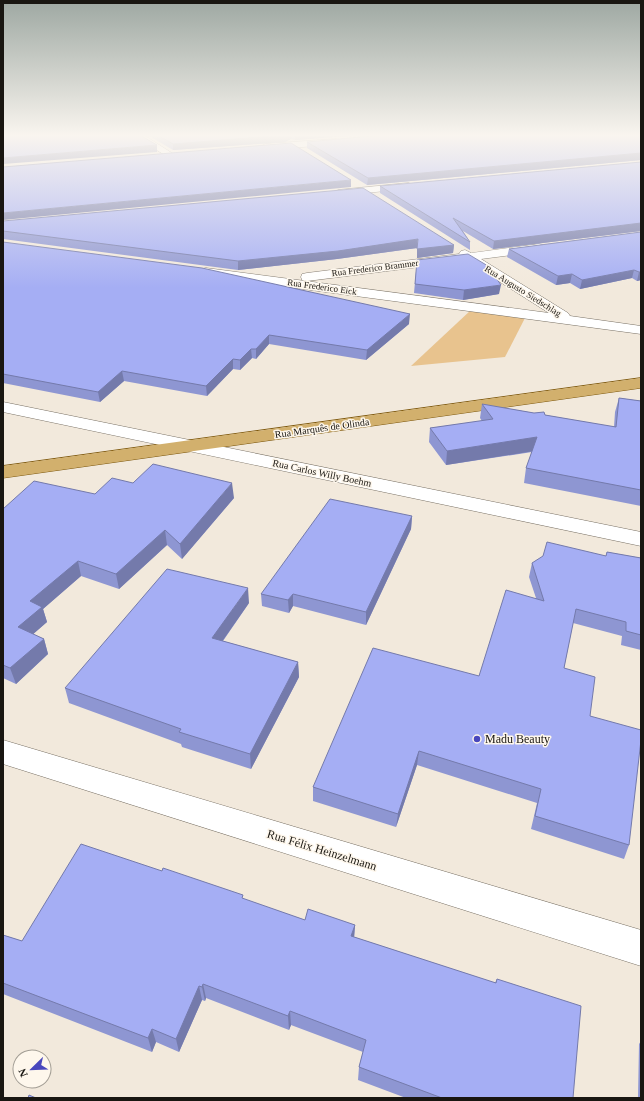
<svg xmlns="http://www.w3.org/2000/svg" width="644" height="1101" viewBox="0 0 644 1101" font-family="Georgia,serif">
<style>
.green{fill:#e8c38e}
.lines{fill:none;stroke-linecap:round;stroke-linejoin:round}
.street-casing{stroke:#797165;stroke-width:1}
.primary-casing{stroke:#7e580d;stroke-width:1}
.street{fill:#fff;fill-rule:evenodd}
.primary{fill:#d2b06d;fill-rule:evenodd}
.wall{fill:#8e96d2}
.shaded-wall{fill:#747aab}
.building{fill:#a5aef4;stroke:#747aab}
.poi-dot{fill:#4947bd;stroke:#fef7ec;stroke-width:1.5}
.labels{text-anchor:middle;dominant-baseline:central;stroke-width:3;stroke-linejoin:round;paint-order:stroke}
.far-street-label{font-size:9px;fill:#191611;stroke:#fef7ec}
.street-label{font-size:10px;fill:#191611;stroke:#fef7ec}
.near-poi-label{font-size:12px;fill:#191611;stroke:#fef7ec;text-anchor:start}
.near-street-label{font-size:12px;fill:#191611;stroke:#fef7ec}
</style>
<rect width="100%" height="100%" fill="#f2e9dc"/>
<path class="green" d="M471,310L525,318L505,357L411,366Z"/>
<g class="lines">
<defs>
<path id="street" d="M131,134H142L175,155L171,158L168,157Z
M337,139L341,142L340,144L265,150L261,147L265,144Z
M409,183L414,186L413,188L338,196L333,193L338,190Z
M539,244L543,245L545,248L543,251L481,259L568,313L570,316L641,326V334L206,276L201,275L200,272L201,269L206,268L549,313L467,261L307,281L302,280L301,277L302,274L307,273L459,254L461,251L465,250L471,253Z
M3,402L641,532V546L3,412Z
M3,740L641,930V966L3,764Z"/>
<path id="primary" d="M641,378V388L3,478V466Z"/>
</defs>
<use href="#street" class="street-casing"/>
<use href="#primary" class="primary-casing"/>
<use href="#street" class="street"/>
<use href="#primary" class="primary"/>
</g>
<path class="wall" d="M146,134H371L295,140L291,139L285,142L173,150Z
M641,134V160L367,185L307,148V142Z
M641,162V231L493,249L463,231L470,242V250L380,193V186Z
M3,221L454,245L453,253L417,258V248L337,259L238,270L3,239Z
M641,232V280L637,281L632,278L580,289L570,283L556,285L507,257L509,249Z
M3,242L409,324L366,360L269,344L256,359L252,358L240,370L233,369L207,396L124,381L100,402L3,383Z
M417,260L499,294L463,300L414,293Z
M619,398L641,401V506L524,483L526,468L532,452L446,465L429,442L430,428L482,421L480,418L482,404L614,427L615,412Z
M133,483L234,498L182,559L167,545L119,589L81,576L43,609L47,622L33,634L44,639L48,654L16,684L3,678V509L95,494Z
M412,516L411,529L366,625L293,606L289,613L262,606L261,594Z
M607,552L641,558V650L621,645L622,636L573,623L564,668L590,716L629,845L624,859L531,829L537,803L417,765L396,827L313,801V787L479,676L536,598L529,577L532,563L606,556Z
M249,603L223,641L298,662L299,677L251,769L182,747L181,744L69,703L65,688Z
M243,899L305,920L355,925L354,937L495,983L497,979L573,1098H406L358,1080L359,1067L363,1052L291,1025L289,1030L206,998L205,1001L202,1000L179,1052L156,1042L152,1052L3,994V935L22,941Z
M641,1041V1098H638L639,1044Z"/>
<path class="shaded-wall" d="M287,134H290L291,139L285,142L173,150V144Z
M295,134H371L295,140Z
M157,145V152L3,164V158Z
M641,153V160L367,185L368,178Z
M351,180V187L3,220V213Z
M641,223V231L493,249L494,241Z
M418,239L417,248L337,259L238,270V261Z
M454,245L453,253L417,258V249Z
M634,270L632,278L580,289L582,280Z
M639,272H641V280L637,281Z
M572,274L570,283L556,285L558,276Z
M501,285L499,294L463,300L464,290Z
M410,314L409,324L366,360L367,350Z
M269,335V344L256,359V349Z
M251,349L252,358L240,370V360Z
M233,359V369L207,396L206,386Z
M122,371L124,381L100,402L98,392Z
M537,437L534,451L446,465L447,451Z
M232,483L234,498L182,559L180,544Z
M412,516L411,529L366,625V612Z
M165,530L167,545L119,589L116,574Z
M78,561L81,576L43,609L47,622L23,643L18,627L30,601Z
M248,588L249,603L214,653L212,638Z
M293,594V606L289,613L288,600Z
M44,639L48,654L16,684L10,668Z
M298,662L299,677L251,769L250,754Z
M419,751L417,765L396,827L398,814Z
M355,925L354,939L351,936Z
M203,984L206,998L205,1001L202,987Z
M199,986L202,1000L179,1052L176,1039Z
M290,1011L291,1025L289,1030L288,1016Z
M152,1029L156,1042L152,1052L148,1038Z"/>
<path class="building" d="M3,134H138L157,145L3,158Z
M156,134H287L285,135L173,144Z
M393,134H641V153L368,178L307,142Z
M291,143L351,180L3,213V167Z
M641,162V223L494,241L453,218L470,242L380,186Z
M363,188L454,245L417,249L418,239L338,251L238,261L3,231V221Z
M641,232V272H639L634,270L582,280L572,274L558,276L509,249Z
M3,242L202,268L410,314L367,350L269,335L256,349H251L240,360L233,359L206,386L122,371L98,392L3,374Z
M468,254L488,266L501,285L464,290L415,284L417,260Z
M619,398L641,401V490L526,468L537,437L447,451L430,428L493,419L482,404L534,413L544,412L545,415L616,427Z
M153,464L232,483L180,544L165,530L116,574L78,561L30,601L42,607L18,627L44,639L10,668L3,665V509L34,481L95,494L112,478L133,483Z
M330,499L412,516L366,612L293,594L288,600L261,594Z
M547,542L606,556L607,552L641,558V635L626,631V622L576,609L564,668L595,677L590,716L641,730V740L629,845L535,816L541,789L419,751L398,814L313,787L373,648L479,676L506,590L544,601L532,563L543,556Z
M167,569L248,588L212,638L298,662L250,754L179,732L181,729L65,688Z
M81,844L162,871L163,868L243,895L242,898L305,920L308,909L355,925L351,936L496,983L497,979L581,1006L573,1098H442L359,1067L366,1040L290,1011L288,1016L203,984L202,987L199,986L176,1039L152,1029L148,1038L3,983V935L22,941Z
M29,1095L36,1098H28Z"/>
<linearGradient id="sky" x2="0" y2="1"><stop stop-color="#9ea8a2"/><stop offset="0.47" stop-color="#f9f5ef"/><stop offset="1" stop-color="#f9f5ef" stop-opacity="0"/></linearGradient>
<rect width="644" height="288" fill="url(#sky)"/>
<circle class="poi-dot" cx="477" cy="739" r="4"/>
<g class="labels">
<g class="far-street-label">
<text transform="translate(375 268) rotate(-7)">Rua Frederico Brammer</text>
<text transform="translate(322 287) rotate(8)">Rua Frederico Eick</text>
<text transform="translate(523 291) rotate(32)">Rua Augusto Siedschlag</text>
</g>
<g class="street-label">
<text transform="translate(322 428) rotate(-8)">Rua Marquês de Olinda</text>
<text transform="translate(322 473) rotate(12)">Rua Carlos Willy Boehm</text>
</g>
<g class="near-poi-label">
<text x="485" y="739">Madu Beauty</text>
</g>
<g class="near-street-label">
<text transform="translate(322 850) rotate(17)">Rua Félix Heinzelmann</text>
</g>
</g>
<rect width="644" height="1101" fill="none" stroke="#191611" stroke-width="8"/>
<g transform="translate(32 1069) rotate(247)"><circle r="19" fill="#fef7ec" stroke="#a29d94"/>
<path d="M0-3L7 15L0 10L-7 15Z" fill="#4947bd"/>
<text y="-6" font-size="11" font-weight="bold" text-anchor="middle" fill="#191611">N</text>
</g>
</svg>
